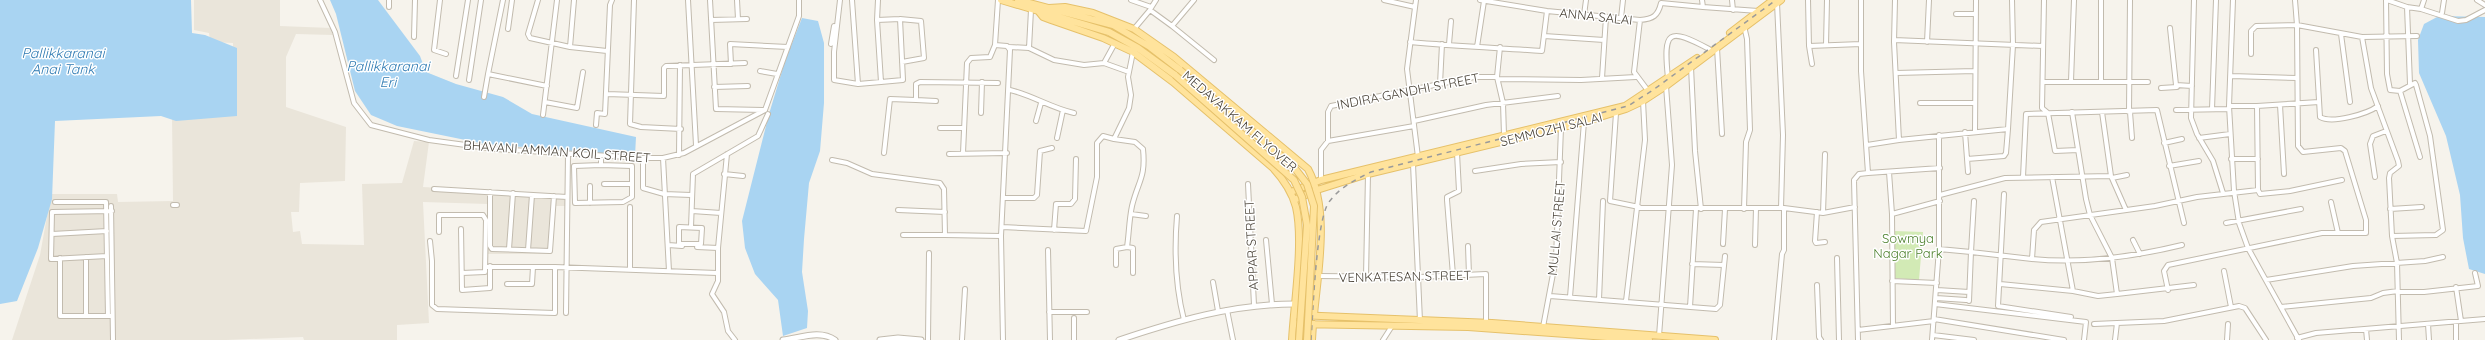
<svg xmlns="http://www.w3.org/2000/svg" width="2485" height="340" viewBox="0 0 2485 340" font-family="Quicksand,sans-serif">
<style>
.residential{fill:#eae5da}
.green{fill:#d2eab5}
.water{fill:#a9d4f2}
.lines{fill:none;stroke-linecap:round;stroke-linejoin:round}
.minor-casing{stroke:#c2bbae;stroke-width:6}
.tertiary-casing{stroke:#c2bbae;stroke-width:7}
.primary-casing{stroke:#e6c16a;stroke-width:8}
.minor{stroke:#fff;stroke-width:4}
.tertiary{stroke:#fff;stroke-width:5}
.primary{stroke:#ffe39c;stroke-width:6}
.rail{stroke:#9a9a9a;stroke-width:1.5;stroke-dasharray:5 5;stroke-linecap:butt}
.primary-bridge-casing{stroke:#e6c16a;stroke-width:8;stroke-linecap:butt}
.primary-bridge{stroke:#ffe39c;stroke-width:6}
.labels{text-anchor:middle;dominant-baseline:central;stroke-width:3;stroke-linejoin:round;paint-order:stroke}
.street-label{font-size:13px;fill:#4b4439;stroke:#fff}
.park-label{font-size:13px;fill:#4a7f2a;stroke:#fff}
.water-label{font-size:14px;font-style:italic;fill:#2e7ab2;stroke:#fff}
</style>
<rect width="100%" height="100%" fill="#f6f3ec"/>
<path class="residential" d="M194,0H280V26L331,28L333,35L296,34L286,57V107L346,127L345,181L300,183L299,212H291L293,232L300,231L302,244L364,245L362,184L402,183L414,141L429,142L423,187L565,195V206H555L552,254H488V204L423,202L429,323L397,325V340H304L303,337L226,340H12L40,255L51,194H117L118,202L173,201L172,116L233,49V43L210,42L209,33L194,30Z"/>
<path class="green" d="M1894,231L1923,232L1919,280L1894,278Z"/>
<path class="water" d="M0,0H191L192,33L205,35L237,48V116L176,121L161,116L55,121L52,199L38,248L17,301L0,304Z
M330,0H378L420,56L426,72L456,84L503,97L532,114L636,137L635,156L485,144L397,126L371,115L355,91L336,14Z
M2439,16L2485,17V274L2469,269L2463,238L2460,195L2446,136L2419,73L2418,40L2424,24Z
M802,18L818,21L824,43V103L820,151L809,183L804,239L802,272L808,311L807,328L783,336L778,300L755,274L745,248L742,221L769,114L785,61Z"/>
<g class="lines">
<defs>
<path id="minor" d="M320,0L335,32L354,103L371,125L429,140L495,149L643,158H663L684,153L765,110L799,16V0
M440,0L434,50L446,54
M503,0L488,74L547,86
M538,0L528,34L530,38L570,47L607,51
M634,0L630,124L641,127L681,129
M688,0L696,145
M710,0L716,109L763,110
M737,0L738,19
M840,0L834,52V80L858,84
M852,0L858,84L881,82
M998,0L995,45L1007,46L1010,50L1001,236L1003,340
M1131,0L1151,7
M1384,0L1415,7
M1416,0L1407,69L1418,157
M1480,0L1547,11L1640,20C1653,19 1658,16 1661,3L1703,7L1702,0
M1732,0L1733,10
M1808,0L1809,46L1812,64
M1895,0L1894,42L1899,140L2008,129L2013,45L2012,0
M2044,0L2042,108L2048,113L2055,151L2078,150
M2194,0L2191,118L2197,134L2213,161L2223,193
M2233,0L2229,106L2234,191L2239,223L2248,248L2299,340
M2386,0L2387,74L2390,90L2400,91L2415,83L2416,85L2430,136L2443,230L2436,235L2392,236
M2387,0L2407,7
M2477,0L2485,5
M1777,3L1783,135L1781,208
M389,7V0
M1703,7L1758,11
M1151,8L1156,0
M2421,9L2458,21L2466,20L2485,10
M1031,10L1029,48L1054,60L1084,65L1104,63L1129,72
M2442,13L2444,0
M1956,14H1976
M1584,15L1586,0
M1621,18L1623,0
M900,19L921,21L924,58L902,62
M711,20L747,19
M877,20L900,19L903,80L881,82L877,20L878,0
M1640,20L1634,72L1649,92
M1172,26L1214,60
M2170,28L2176,85L2192,86
M508,29L512,0
M1134,29L1150,10L1172,26L1194,0
M2341,34L2350,102
M1544,36L1604,40
M414,37L415,0
M2362,37L2371,88L2398,161L2399,166L2390,173L2389,178L2392,236L2397,263L2399,340
M1894,40L2043,46
M1410,42C1454,46 1498,48 1542,51L1547,11
M1927,42L1929,0
M831,44L834,26
M1449,44L1451,21
M1826,45L1827,0
M1809,46L1861,44
M570,47L574,0
M1009,47L1029,48
M1477,47L1484,1
M1500,47L1497,77L1503,103L1504,135
M1717,48L1722,134
M2316,50L2320,117C2332,124 2367,114 2378,106
M2251,54V31L2256,26L2297,25L2362,37L2417,36
M1104,63L1115,43
M731,64L730,44L788,47
M1691,67L1695,151L1701,209
M760,71L777,74
M1896,73L1975,71
M456,76L468,0
M2231,76L2297,78
M1602,78L1606,17
M1668,78C1663,30 1668,27 1709,49
M1498,79L1581,80L1636,77
M469,80L481,0
M2071,81L2074,0
M2101,81V0
M2043,82H2148
M1440,84L1442,44
M2410,84L2407,7L2421,9L2424,0
M714,87L748,86
M2161,88L2177,87
M1010,90C1032,95 1051,108 1074,113
M2400,91L2420,157
M607,94L664,96V68L666,66L745,63
M484,97L488,74
M916,100L936,101
M545,102L577,108L583,72
M1920,103H1974
M2280,105L2284,174
M2229,106H2257L2258,190L2260,194L2290,191L2342,180
M2257,106L2319,102
M2212,109L2216,0
M2176,110L2229,109
M2072,112L2086,199L2090,215L2112,258L2117,294L2194,285
M2102,112L2111,176
M2129,112L2130,0
M2130,112L2132,138
M981,113L982,82
M1616,113L1610,201L1639,207
M543,115L557,0
M1036,121L1041,103
M1414,121L1486,105L1558,96
M596,125L597,113L605,114L610,5L612,0
M940,128H964
M1965,132L1968,172
M1975,132L1976,0
M1057,138L1063,110
M2199,138L2230,134
M1328,141V112L1331,106L1474,77H1497
M2164,143L2182,139
M1867,145L1899,140
M884,153L890,99L916,100V84L920,82L998,83
M963,153L967,63L971,58L990,57L995,45
M727,154L718,248V281L712,294L724,312L728,331L735,340
M949,154L1007,153
M679,155L680,65
M601,156V165L632,166V197L623,202L575,203L574,166L601,165
M643,158V188L664,194L691,195
M663,158L669,271
M1967,159L2004,156L2006,153L2008,129
M2231,159H2258
M832,160L847,163L872,174L940,183L944,189L945,235L1001,236
M1413,164L1420,321
M2169,166L2199,161
M1475,171L1521,164L1561,162
M1889,172L1892,214L1893,326
M1868,173L1940,168
M724,174L743,176
M2023,177L2026,114L2157,110L2184,223
M2052,177L2073,291L2098,296L2117,294
M2375,177L2370,144L2373,136L2386,131
M2112,178L2127,175
M1321,180V150L1328,141L1414,126
M604,184H632
M1248,184L1254,305
M590,186V203
M434,189L567,197
M490,192V246L492,249L550,251L554,196
M2004,194L1998,306L2071,317
M1940,195L2005,178L2111,176L2126,210
M1004,198H1034L1037,195L1040,151L1052,148
M1974,201L1971,252L2032,259L2034,230L2041,222L2155,206L2197,197L2258,190
M55,202H106L108,316
M2331,202L2338,233
M173,205H177
M111,206L113,340
M1638,208H1784L1823,213L1855,207
M1744,209L1746,142L1750,130L1747,39L1744,26
M2390,209L2422,207
M898,210L945,212
M692,211L721,213
M1817,212L1815,241L1816,243L1825,242
M1823,213L1825,154
M1131,214L1146,216
M1892,214L1940,201
M1177,216C1174,252 1175,285 1184,320
M2226,223L2301,209
M679,227L702,228L701,244H679Z
M691,227L693,174L758,136L768,114
M1002,227L1086,231L1097,177V143L1103,136L1114,139
M461,229L462,290L490,288V266
M1054,230L1056,204H1071L1075,199L1076,159
M439,232V215H483L486,220L485,272L462,273
M52,234L107,231
M903,235H945
M1266,240L1272,304
M2133,240L2140,254
M430,241L432,261V305L437,309L555,313V267
M1723,244L1725,209
M668,245L682,246
M1755,245L1756,208
M1468,246L1469,275
M697,247L718,248
M509,249L513,193
M1939,249L1971,252L1969,301
M528,250L532,195
M1048,250L1050,340
M107,256L51,259L52,212L112,211
M86,257V316
M60,258V316H111
M1837,258L1839,340
M2032,259C2083,264 2133,257 2182,245
M1692,264L1724,265
M1116,265V249L1127,247
M485,267H555L717,273
M630,269V207
M2224,271L2231,307
M1133,273V248L1127,247C1129,234 1129,220 1132,206C1138,181 1146,178 1143,149L1135,142L1114,139L1129,108L1131,95L1128,77L1133,52
M1453,275L1447,200V197L1459,191L1457,153
M1318,276L1419,277L1486,274V325
M1366,277L1368,174
M2266,280L2353,266L2425,261L2443,257
M1892,281L1937,283
M1213,282L1218,311
M507,284H532L533,267
M2000,284L2073,291
M1817,285L1819,337L1821,340
M2456,287L2461,321
M1937,290L1969,292
M2168,290L2164,271L2168,265L2322,233H2366V220L2345,151L2341,148L2303,152L2298,146L2297,25L2295,0
M2398,292H2424L2478,286L2475,273
M1550,296L1716,309L1720,305L1725,256
M1570,297L1584,122
M1936,298L1966,300
M1599,300L1603,201
M1626,301L1645,140L1643,101
M1935,304L2086,322L2084,340
M1690,307L1696,209
M2281,307L2371,298L2383,293L2398,291
M1227,310L1233,340
M1049,312H1087
M566,313L568,154
M1934,319L2064,340
M2456,322V340
M2094,324L2117,323
M2428,324L2429,340
M1543,327L1556,258L1561,128
M2366,329L2367,340
M1858,330L1934,321
M1933,335L1974,340
M1659,336L1672,165L1666,86
M2297,338L2316,333L2485,319
M928,340L929,253
M962,340L965,289
M1074,340V318
M1383,340L1392,326
M1774,340L1782,254L1784,250V208
M1858,340L1854,180L1859,174L1868,173L1861,71V0
M1932,340L1939,249V135
M2115,340L2117,323L2164,321L2239,306L2245,308L2266,340
M2227,340L2228,324"/>
<path id="tertiary" d="M783,340C800,338 820,329 835,340
M880,340L898,338L921,340
M1119,340C1176,321 1233,304 1294,304"/>
<path id="primary" d="M1001,0L1109,32L1138,48L1175,75
M1018,0L1113,25L1150,47L1180,70
M1049,8L1065,7L1093,13L1134,29L1174,57L1308,169C1330,210 1318,270 1314,315
M1039,12L1043,17L1051,20L1103,38L1133,52L1173,82L1273,168C1284,180 1292,192 1296,207C1304,242 1294,303 1292,340
M1730,33L1773,0
M1291,192L1321,180L1625,106L1697,58
M1294,200L1317,190L1368,174L1584,122L1626,109L1643,101L1666,86L1781,0
M1297,315L1492,323L1715,340
M1296,324L1468,327L1649,340
M1312,340L1313,324"/>
</defs>
<use href="#minor" class="minor-casing"/>
<use href="#tertiary" class="tertiary-casing"/>
<use href="#primary" class="primary-casing"/>
<use href="#minor" class="minor"/>
<use href="#tertiary" class="tertiary"/>
<use href="#primary" class="primary"/>
<path class="rail" d="M1311,340C1313,313 1316,220 1329,202C1340,187 1355,180 1371,172L1628,106L1653,90L1776,0"/>
<defs>
<path id="primary-bridge" d="M1180,70L1293,166L1307,184L1314,206L1307,340
M1175,75L1294,180L1302,197L1307,225L1299,340"/>
</defs>
<use href="#primary-bridge" class="primary-bridge-casing"/>
<use href="#primary-bridge" class="primary-bridge"/>
</g>
<g class="labels">
<g class="street-label">
<text transform="translate(1596 16) rotate(6)">ANNA SALAI</text>
<text transform="translate(1408 91) rotate(-11)">INDIRA GANDHI STREET</text>
<text transform="translate(1240 121) rotate(41)">MEDAVAKKAM FLYOVER</text>
<text transform="translate(1551 129) rotate(-14)">SEMMOZHI SALAI</text>
<text transform="translate(557 151) rotate(4)">BHAVANI AMMAN KOIL STREET</text>
<text transform="translate(1556 228) rotate(-85)">MULLAI STREET</text>
<text transform="translate(1251 245) rotate(-93)">APPAR STREET</text>
<text transform="translate(1405 276) rotate(-1)">VENKATESAN STREET</text>
</g>
<g class="park-label">
<text x="1908" y="238">Sowmya<tspan x="1908" dy="15">Nagar Park</tspan></text>
</g>
<g class="water-label">
<text x="63" y="53">Pallikkaranai<tspan x="63" dy="16">Anai Tank</tspan></text>
<text x="388" y="66">Pallikkaranai<tspan x="388" dy="16">Eri</tspan></text>
</g>
</g>
</svg>
